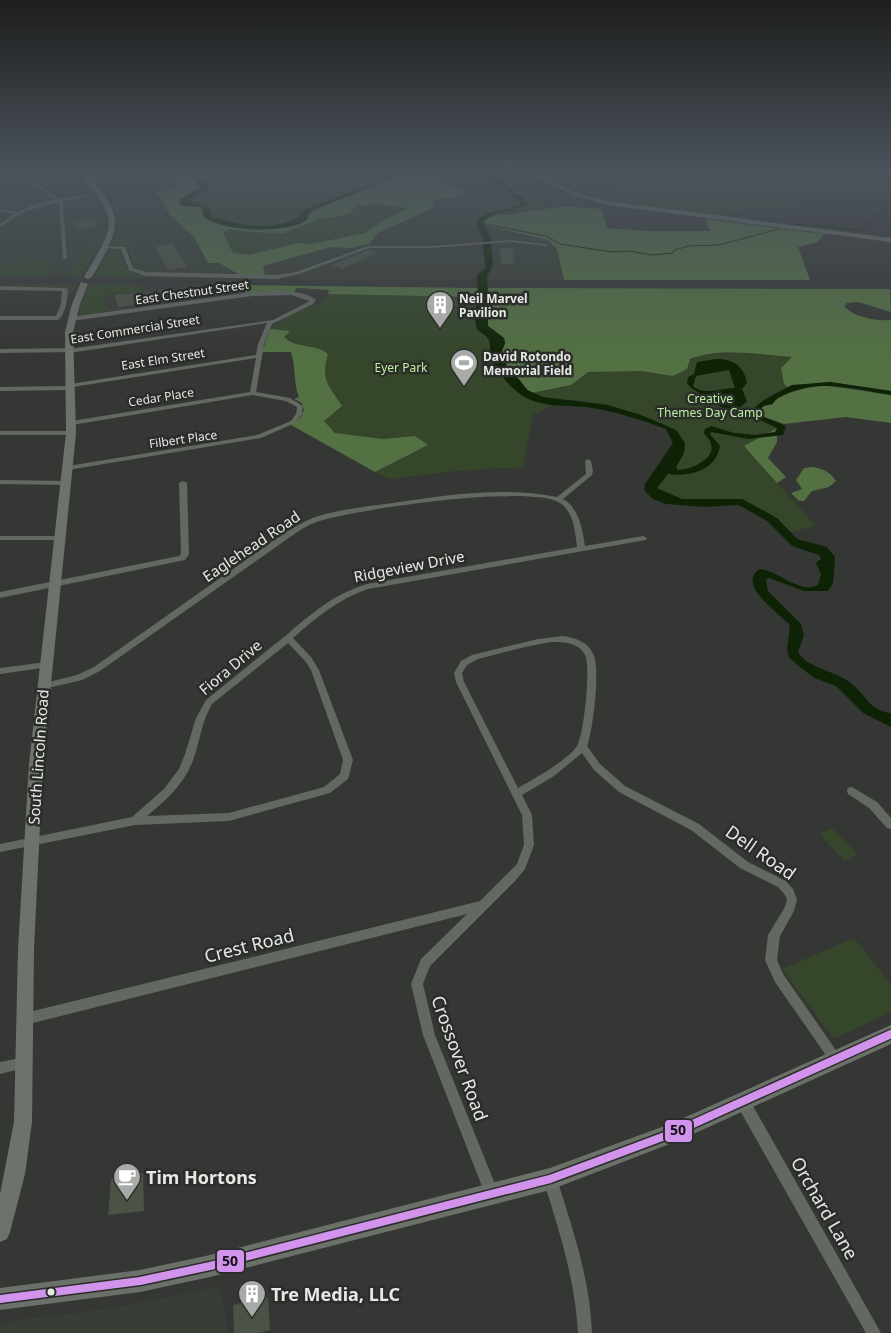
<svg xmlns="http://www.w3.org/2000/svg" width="891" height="1333" viewBox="0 0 891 1333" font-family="'Noto Sans',sans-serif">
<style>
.built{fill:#383e35}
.green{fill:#35462b}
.forest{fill:#537143;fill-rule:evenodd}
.water{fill:#0e2305;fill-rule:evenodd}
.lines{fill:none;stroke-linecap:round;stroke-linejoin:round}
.stream{stroke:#0e2305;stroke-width:1}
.building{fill:#4b5246}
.street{fill:#636860;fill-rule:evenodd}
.secondary{fill:#6d726a;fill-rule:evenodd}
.primary{fill:#6b7168;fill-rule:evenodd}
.bus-1-casing{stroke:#2a2d29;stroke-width:11}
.bus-1{stroke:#d193ec;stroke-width:8}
.bus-dot{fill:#e5e8e4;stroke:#2a2d29;stroke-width:2}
.labels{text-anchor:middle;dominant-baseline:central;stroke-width:5;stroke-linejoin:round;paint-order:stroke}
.far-street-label{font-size:12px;fill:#e5e8e4;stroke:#2a2d29}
.far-poi-label{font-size:12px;font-weight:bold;fill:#e5e8e4;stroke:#2a2d29;text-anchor:start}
.far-park-label{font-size:12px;fill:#bcf0a1;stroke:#2a2d29}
.street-label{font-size:15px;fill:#e5e8e4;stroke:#2a2d29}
.near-street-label{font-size:18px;fill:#e5e8e4;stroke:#2a2d29}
.near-poi-label{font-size:18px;font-weight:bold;fill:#e5e8e4;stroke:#2a2d29;text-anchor:start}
.line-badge{stroke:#2a2d29;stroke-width:2}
.pale-badge-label{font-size:14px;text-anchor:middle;font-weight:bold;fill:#111}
</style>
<rect width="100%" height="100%" fill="#353734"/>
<path class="built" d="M418,171H464L509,191L518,198L520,204L485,214L476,221L484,238L407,247V248L473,246L483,248L486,267L479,273L477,279H265L263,266L331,247L351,248L435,206L431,201L455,197L466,192Z
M104,177L109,182L123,180L174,182L179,189L157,192L170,215L194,237L206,261L219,263L240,275L152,273L140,270L129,236L115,237L118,217L112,201L93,180Z
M62,179L69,184L87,181L95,192L87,196L64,199L42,184Z
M0,181L18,195L44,190L55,199L19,211L0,222Z
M92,197L100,198L106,210L107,231L101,244H94L67,276L54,277L50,260L0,266V229L6,222L25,211L54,204L59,205L60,222H66L65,202Z
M484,225L548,240L557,248L564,280H487L493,265L491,240Z
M243,285L246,293L109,312L105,311L102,298V295L122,292L123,294L140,292L142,294L143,286Z
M220,1286L228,1333H0V1326L11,1321L114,1308Z"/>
<path class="green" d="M122,171H211L247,185L338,181L374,171H408L429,177L437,176L440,180L417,208L378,232L230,260L186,203L179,173L141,174Z
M460,171H494L512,179L552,207L507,215L484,212L515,201L500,189Z
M587,171H891V192L714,215L598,198L617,190Z
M129,236L140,270L134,266L130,250L113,243L115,237Z
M94,244H99L81,277H0V266L50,260L54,277L67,276Z
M114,249L120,251L126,268L136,274L234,278L95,277L108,251Z
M0,284L76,285L67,301V290L63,287H25Z
M90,284L142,286V294L140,292L123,294L122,293L103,295L105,310L110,311L79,316L81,305Z
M328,294L478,297L474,315L478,330C496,341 488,350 496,367C501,377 512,387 521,394L571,385L588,371H640L657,375L702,355L736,353L793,357L784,384L787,387L763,400L756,418L777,428L744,446L816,526L790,532L777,518L742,499H682C676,497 662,492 657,488L663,478L676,467L684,453C683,445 683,437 677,432C663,419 588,399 568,400C558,400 543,411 533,415L523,467L456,471L390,479L375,472L427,445L415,436L383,439L335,433L324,421L335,396L326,384L323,349L289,342L283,337L289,332L270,329L290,314L322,303Z
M832,828L858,854L845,861L819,834Z
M854,938L891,984V1012L834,1039L782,969Z"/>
<path class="forest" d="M84,171H118L129,175L185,176L194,180L200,188L179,200L183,206L201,207C219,233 272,233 300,224L314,210L385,181L416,171L466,192L455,197L431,201L435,207L378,233L369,244L351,248L331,247L263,266L265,276L240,275L219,263H208L194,237L170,215L156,192L179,189L174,182L123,180L109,182L104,178L93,180ZM378,204L409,208L384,220L365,233L311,244L298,243L249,255L233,253L223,233L230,229L249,232L283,233L319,219L349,214L356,206Z
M564,206L601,209L607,228L647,231H710L705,219L824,234L818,242L798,247L810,280H564L557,249L548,240L484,225L483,221L496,214L507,215Z
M243,285L478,288V297L328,294L329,290L297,288L294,292L246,293Z
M488,288L890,289L891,312L858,302L847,303L844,306C855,318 876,321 891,320V391L830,382L787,387L784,384L781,368L792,357C759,355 721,347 690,359L687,369L673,376L640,371L588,372L571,385L531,393L508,370L502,351L505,343L504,338L488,326L482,312L488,299Z
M270,329L290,331L284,337C295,349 316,343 328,354C320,381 329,385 342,406L324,421L335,433L383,439L415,436L428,445L375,472L291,425L300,418L304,410L302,403L294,399L299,397C293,382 296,367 291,352H262Z
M823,385L891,395V423L846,417L784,424L759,415V410C776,394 801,389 823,385Z
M777,428V442L768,458L786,477L777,483L744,446Z
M813,467C824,469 830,472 836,481L829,487L812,491L804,501H799L791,493L802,489L796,480L804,468Z"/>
<path class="water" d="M118,171L174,172L197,175L209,189L189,200L209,208L212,216C241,226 270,232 300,217L301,212L306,209L372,184L397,171H416L385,181L314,210L309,213L308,219C289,234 227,232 207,219C201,215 204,212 201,207L181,206L179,200L200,188C197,184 194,179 189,177C167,167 139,183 118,171Z
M464,171C480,171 496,174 507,185L505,188L515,190L516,195L523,196L529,205L496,214L483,221L491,240L493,265L487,276L488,299L482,312L488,316V326L504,338L505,343L502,351L508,370L519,379L527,390L543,397L608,405L641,415L676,430L685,443L684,453L676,467L678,470C690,470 716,459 711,444C710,440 706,436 704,433L705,429L711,426L734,433L755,435L775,432L777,428L756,418L752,413L755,407L764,400L792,385L830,382L891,391V395C856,389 818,378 784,395C779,398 775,399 773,404L764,406L759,410V415L786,426L783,435L748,439L711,432L710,434L720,446C716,471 689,477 668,474L657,488L682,499H742L777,518L797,539L827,547L835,557L833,583L828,591H804L769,578L766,580L768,591L801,624L804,635L798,652C809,669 832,670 848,681C866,693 868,711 891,713V727L863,713L836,686L814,678L789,658L787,649L790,625C780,614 735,584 760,569C778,570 800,595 818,585L821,574L816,563L821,559L819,555L792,546L767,521L744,508L738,505L705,507L666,504L653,499L644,490L645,484L673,443L666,429C642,420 617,412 592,408C569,404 540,409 520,394C508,385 497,372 492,358C487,342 496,341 477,330L474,315L478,298L477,276L486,267L483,248L484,239L478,229L476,221L485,214L520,206L519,200L512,198L509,191L499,189L497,185Z
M716,359C733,359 744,366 747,383L742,389L747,401C732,419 716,404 702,395C696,390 691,390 687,383L688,377L694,374L697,362ZM729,370L735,388C722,388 703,396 693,386L696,376Z"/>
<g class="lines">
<path class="stream" d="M480,223L546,236L560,244L612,252L629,251L652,255L673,253L674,250L689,246L719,245L779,229
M786,225H807
M815,226L861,230L877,214L891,205"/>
</g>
<path class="building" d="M96,220V226L79,230L78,228L74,229V222Z
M173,244L187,267L168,270L155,247Z
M500,248H513L514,264H501Z
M369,250L379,252L342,269L332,265Z
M166,291L168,301L118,307L115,295Z
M143,1173L144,1211L108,1215L111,1179Z
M268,1297L270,1330L259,1333H234L233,1305Z"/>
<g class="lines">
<path class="street" d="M18,171H22L59,199L103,193L105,194L62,201L63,203L67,259L63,258L59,203L57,202L24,212L0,227V224L14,214L0,212V210L18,212L33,205L54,200Z
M252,171L278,173L335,171L278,175Z
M510,240L546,244L548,245L546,246L510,242L432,248H369L299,274L277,279L146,276L129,270L121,249L105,248L103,247L105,246L125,247L133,268L146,272L277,275L296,272L368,246H432Z
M0,286L65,288L68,290C67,301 66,313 58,320H0V316H56L61,304L62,291L0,290Z
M275,291C289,291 304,291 316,300L313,304L272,324L264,344L256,392L290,398L303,406L302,414L295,423L261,438L68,470L65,468L68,466L257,435L291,421L296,414L297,407L286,401L253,395L72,425L69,423L72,421L250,392L256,358L73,387L70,390L0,391V387L67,386L70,384L256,355L258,344L267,323L76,352L0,353V349L76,348L273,320L310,301L291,295L252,296L71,321L68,319L71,317L252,292Z
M0,431H71L74,433L71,435H0Z
M588,459L591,461L593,471L592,475L563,499C579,508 582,528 585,546L643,536L647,538L646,540L368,589C338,599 316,618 293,638L311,657L319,670L353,760L348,779L330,793L229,821L135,825L0,852V844L132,817L164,789L179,769L185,754L196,718L206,700C232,679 258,658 284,637C310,615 333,594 367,584L577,547C575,532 574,512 560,503C531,484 361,509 323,520C311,523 300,530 290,537L100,671L82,680L44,689L41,688L40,686L41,684L77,675L94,667L284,533C295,527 306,520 318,516C343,509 369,506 393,503C444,495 507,486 557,497L586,474L585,461ZM288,643L305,661L311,670L343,760L340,774L324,787L229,813L147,816C165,801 183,785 192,763C200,743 201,722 212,704Z
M0,480L66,481L70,483L66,485L0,484Z
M183,481L187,483L189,554L185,560L0,598V592L179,556L181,554L179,483Z
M0,536H61L65,538L61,540H0Z
M563,636C576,638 589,642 594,656C600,671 593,731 587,746L600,764L625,786L699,824L748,862L786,881L793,889L797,900L794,911L780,936L777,960L783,974L840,1056L842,1060L840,1064L836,1066L832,1064L775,982L765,960L768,935L785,907L787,900L785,895L778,887L740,868L691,830L619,792L594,770L582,753L554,776L522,795L532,815L534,845L525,869L516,880L430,966L423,984L435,1035L499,1194L497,1199L492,1201L487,1199L485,1194L423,1035L411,984L421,959L467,914L25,1025L21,1023L19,1019L21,1015L25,1013L480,901L517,864L524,845L522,815L456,682L454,673L461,661L472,655L538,639ZM551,642C564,642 578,642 585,655C591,665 584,735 577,746C568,760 534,779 518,788L464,682L462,673L467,665L478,659L525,647Z
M46,662L49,663L50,665L49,667L0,674V668Z
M852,787L877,802L891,818V829L887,828L869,808L848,794L847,791L848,788Z
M25,1057L29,1059L31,1063L29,1067L0,1074V1062Z
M743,1096L748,1097L881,1333H866L738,1107L737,1102L738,1097Z
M550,1172L555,1174L557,1179C573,1230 590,1279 592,1333H578C575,1279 559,1230 543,1179L545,1174Z"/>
<path class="secondary" d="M78,171H84C126,217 122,225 92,277L88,279L84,277C117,221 119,222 78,171Z
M522,171H529L577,193L608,201L891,238V242L608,205L573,195Z
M81,282L88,284L80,304L73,332L76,433L43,764L34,949L32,1122L25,1174L10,1232L7,1239L0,1242V1194L14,1122L18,949L29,764L66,433L65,332L72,304Z"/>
<path class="primary" d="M891,1025V1044L680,1140L550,1190L210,1277L140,1292L0,1310V1288L140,1270L210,1255L550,1168L670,1124Z"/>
<defs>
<path id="bus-1" d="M0,1299L140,1281L210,1266L550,1179L673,1133L891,1034"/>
</defs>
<use href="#bus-1" class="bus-1-casing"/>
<use href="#bus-1" class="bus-1"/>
</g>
<linearGradient id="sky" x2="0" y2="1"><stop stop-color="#1d1e1d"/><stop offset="0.48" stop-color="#4b535c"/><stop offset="1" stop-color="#4b535c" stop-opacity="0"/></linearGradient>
<rect width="891" height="357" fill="url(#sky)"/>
<defs>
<symbol id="building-pin" viewBox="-11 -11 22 30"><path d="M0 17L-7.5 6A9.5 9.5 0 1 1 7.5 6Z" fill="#a7aaa6" stroke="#2a2d29"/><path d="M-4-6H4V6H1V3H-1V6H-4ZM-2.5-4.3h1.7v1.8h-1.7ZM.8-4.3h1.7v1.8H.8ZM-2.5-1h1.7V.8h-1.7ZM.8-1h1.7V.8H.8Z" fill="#fff"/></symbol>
<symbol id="stadium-pin" viewBox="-11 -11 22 30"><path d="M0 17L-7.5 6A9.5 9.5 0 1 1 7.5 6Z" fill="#a7aaa6" stroke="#2a2d29"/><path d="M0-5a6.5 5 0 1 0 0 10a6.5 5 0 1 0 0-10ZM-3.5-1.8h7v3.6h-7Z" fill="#fff"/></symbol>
<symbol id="cafe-pin" viewBox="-11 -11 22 30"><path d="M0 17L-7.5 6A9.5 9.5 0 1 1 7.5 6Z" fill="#a7aaa6" stroke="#2a2d29"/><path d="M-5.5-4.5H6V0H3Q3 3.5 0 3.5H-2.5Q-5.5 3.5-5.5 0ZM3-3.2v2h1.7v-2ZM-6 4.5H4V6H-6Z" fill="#fff"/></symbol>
</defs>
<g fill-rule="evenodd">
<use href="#building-pin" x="424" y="289" width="32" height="43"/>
<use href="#stadium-pin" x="448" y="347" width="32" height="43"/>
<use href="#cafe-pin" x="111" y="1161" width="32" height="43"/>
<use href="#building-pin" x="236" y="1278" width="32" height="43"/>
</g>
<circle class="bus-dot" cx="51" cy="1292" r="4.5"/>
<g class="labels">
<g class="far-street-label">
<text transform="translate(192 292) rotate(-8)">East Chestnut Street</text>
<text transform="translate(135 329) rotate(-9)">East Commercial Street</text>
<text transform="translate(163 359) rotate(-9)">East Elm Street</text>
<text transform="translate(161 397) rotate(-9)">Cedar Place</text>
<text transform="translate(183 439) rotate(-8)">Filbert Place</text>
</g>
<g class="far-poi-label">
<text x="459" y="298">Neil Marvel<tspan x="459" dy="14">Pavilion</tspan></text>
<text x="483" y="356">David Rotondo<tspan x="483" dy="14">Memorial Field</tspan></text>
</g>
<g class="far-park-label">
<text x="401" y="367">Eyer Park</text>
<text x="710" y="398">Creative<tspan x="710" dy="14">Themes Day Camp</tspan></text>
</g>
<g class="street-label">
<text transform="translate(251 546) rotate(-34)">Eaglehead Road</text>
<text transform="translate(409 566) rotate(-11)">Ridgeview Drive</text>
<text transform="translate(230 667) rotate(-40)">Fiora Drive</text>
<text transform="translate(38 757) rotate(-86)">South Lincoln Road</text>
</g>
<g class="near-street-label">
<text transform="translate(761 852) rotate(35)">Dell Road</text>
<text transform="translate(249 945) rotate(-14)">Crest Road</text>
<text transform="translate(460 1058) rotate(70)">Crossover Road</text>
<text transform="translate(825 1208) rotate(60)">Orchard Lane</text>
</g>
<g class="near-poi-label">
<text x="146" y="1177">Tim Hortons</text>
<text x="271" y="1294">Tre Media, LLC</text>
</g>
</g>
<g class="line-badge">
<rect x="664" y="1119" width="29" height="24" rx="5" fill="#d193ec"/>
<rect x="216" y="1249" width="29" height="24" rx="5" fill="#d193ec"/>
</g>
<g class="pale-badge-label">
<text x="678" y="1135">50</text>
<text x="230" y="1266">50</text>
</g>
</svg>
